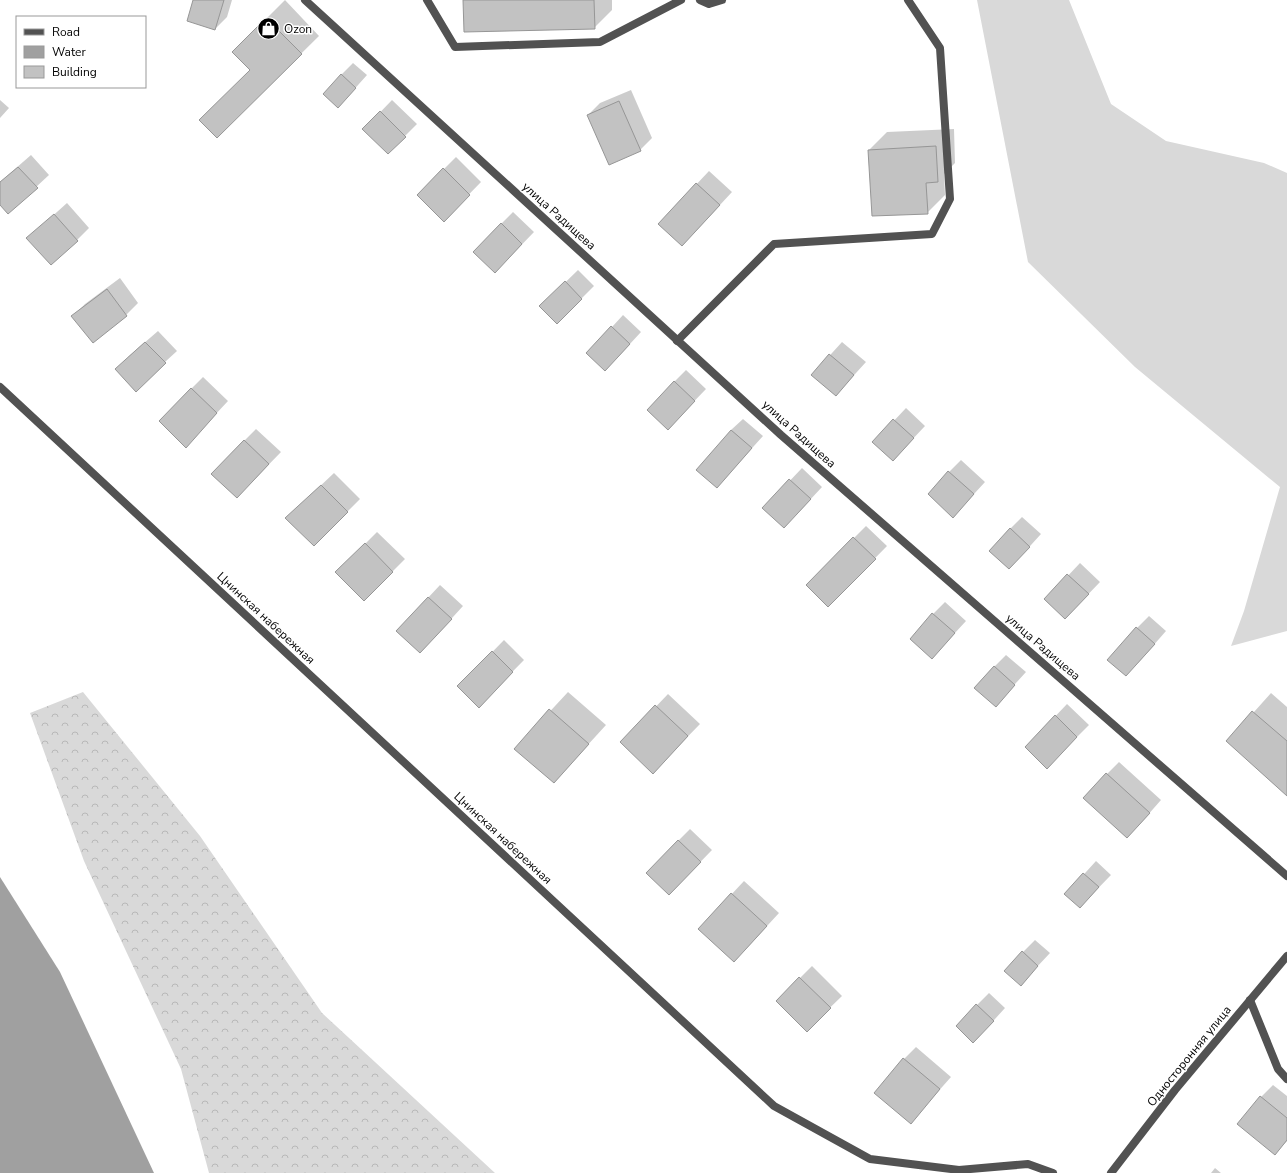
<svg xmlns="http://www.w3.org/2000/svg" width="1287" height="1173" viewBox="0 0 1287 1173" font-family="'Nunito Sans',sans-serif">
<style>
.grass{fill:#d9d9d9}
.forest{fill:url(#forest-crowns)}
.water{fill:#a0a0a0}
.shadow{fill:#0003}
.building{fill:#c2c2c2;stroke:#969696}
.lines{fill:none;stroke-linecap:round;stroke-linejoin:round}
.lane{stroke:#525252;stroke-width:8}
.street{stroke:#525252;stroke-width:8}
.labels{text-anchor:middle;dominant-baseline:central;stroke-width:3;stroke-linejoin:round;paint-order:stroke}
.poi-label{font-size:12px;fill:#000;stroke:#fff;text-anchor:start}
.street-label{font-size:12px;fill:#000;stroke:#fff}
</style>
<defs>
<pattern id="forest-crowns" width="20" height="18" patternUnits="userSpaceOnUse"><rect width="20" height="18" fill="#d9d9d9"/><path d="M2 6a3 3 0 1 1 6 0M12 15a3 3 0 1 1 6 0" fill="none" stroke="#b8b8b8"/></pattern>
</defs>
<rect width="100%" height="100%" fill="#fff"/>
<path class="grass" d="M977,0H1069L1111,104L1166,141L1264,163L1287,173V631L1231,646L1244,611L1280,487L1135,367L1028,262Z"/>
<path class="forest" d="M83,692L200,836L322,1013L495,1173H209L181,1069L84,861L30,713Z"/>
<path class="water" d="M0,877L60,972L154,1173H0Z"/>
<path class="shadow" d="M194,0H232L227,17L215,29Z
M285,0L319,36L217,137L251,70L233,52Z
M464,0H612V10L594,28Z
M353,63L367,75L350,94L341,75Z
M631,90L652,138L640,150L588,115L600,103Z
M0,100L9,108L0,118Z
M392,100L417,124L388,153L364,129Z
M954,129L955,163L944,174L945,195L927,213L869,150L887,132Z
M31,155L49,175L8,213L0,203V182Z
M456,157L481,182L444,220L418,195Z
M709,171L732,192L694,233L659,224Z
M67,203L89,228L77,240L28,238Z
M513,212L534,232L507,260L501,224Z
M578,270L594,286L557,323L541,306Z
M120,278L138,303L126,315L73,316L85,304Z
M623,315L641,332L617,358L612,327Z
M158,331L177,351L165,362L128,357Z
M842,342L866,362L836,395L812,375Z
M686,370L706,389L680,416L674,382Z
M203,377L228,401L186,446L191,389Z
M906,408L925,426L893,460L874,442Z
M743,419L763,436L717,487L731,430Z
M256,429L281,452L249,485L244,441Z
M961,460L985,482L953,517L949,472Z
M802,468L822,487L796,515L764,508Z
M334,473L360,499L314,545L299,506Z
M1022,517L1041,534L1021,556L1010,529Z
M866,526L887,546L828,606L807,585Z
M377,532L405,559L364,600L337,572Z
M1080,563L1100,582L1077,606L1046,599Z
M440,585L463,606L432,640L397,631Z
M945,602L966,621L932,658L933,614Z
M1149,616L1166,631L1138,663L1137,628Z
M504,640L524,660L479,706L459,686Z
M1006,655L1026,672L996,705L994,667Z
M568,692L606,725L554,782L516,748Z
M1271,693L1287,707V794L1228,741Z
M668,694L700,724L665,760L622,742Z
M1067,704L1089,725L1059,755L1026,747Z
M1119,762L1161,800L1139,825L1107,774Z
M690,829L712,850L681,882L678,841Z
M1096,861L1111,875L1080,907L1066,894Z
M744,881L779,913L746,949L699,929Z
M1035,940L1050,953L1021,984L1023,952Z
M812,966L842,996L807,1030L777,1001Z
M989,993L1005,1008L985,1030L977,1005Z
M916,1047L951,1077L911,1122L904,1059Z
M1273,1085L1287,1096V1141L1275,1154L1261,1097Z
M1215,1168L1221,1173H1211Z"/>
<path class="building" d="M193,0H224L215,30L187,21Z
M463,0H594L595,29L464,32Z
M266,18L302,54L217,138L199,120L250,70L232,52Z
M341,74L356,88L338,108L323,94Z
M619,101L641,151L609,165L587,115Z
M380,111L406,137L388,154L362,129Z
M936,146L938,182L926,183L928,214L872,216L868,150Z
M18,167L38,188L8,214L0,205V182Z
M443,168L470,195L444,222L417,195Z
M696,183L720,205L682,246L658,224Z
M54,214L78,241L51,265L26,238Z
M501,223L522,244L495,273L473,252Z
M565,281L582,299L557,324L539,306Z
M107,289L127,316L93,343L71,316Z
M611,326L630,344L605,371L586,353Z
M145,342L166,363L136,392L115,369Z
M829,354L854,375L836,396L811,375Z
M674,381L695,401L668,430L647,410Z
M191,388L217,413L186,448L159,421Z
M893,419L914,438L893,461L872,442Z
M731,430L752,448L717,488L696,470Z
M244,440L269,464L237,498L211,474Z
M948,471L974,494L953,518L928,494Z
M789,479L811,499L784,528L762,508Z
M321,485L348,512L314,546L285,518Z
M1010,528L1030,547L1009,569L989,551Z
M853,537L876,559L828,607L806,585Z
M365,543L393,572L364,601L335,572Z
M1067,574L1089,594L1065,619L1044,599Z
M428,597L452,619L420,653L396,631Z
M932,613L955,633L932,659L910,639Z
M1136,627L1155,644L1126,676L1107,660Z
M492,651L513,672L479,708L457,686Z
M994,666L1015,685L996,707L974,688Z
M655,705L688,736L653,774L620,742Z
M549,709L589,744L554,783L514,749Z
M1252,711L1287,741V796L1226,741Z
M1055,715L1077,737L1047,769L1025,747Z
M1106,773L1150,813L1127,838L1083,798Z
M678,840L701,862L669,895L646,873Z
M1083,873L1099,887L1080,908L1064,894Z
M731,893L767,926L734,962L698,929Z
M1022,951L1038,966L1021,986L1004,971Z
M799,977L831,1008L807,1032L776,1001Z
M976,1004L994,1021L973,1043L956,1026Z
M903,1058L940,1089L911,1124L874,1093Z
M1260,1096L1287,1118V1140L1275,1155L1237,1124Z"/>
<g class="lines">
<path class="lane" d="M427,0L455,47L600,42L681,0
M700,0L709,4L722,0
M677,341L774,244L932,234L950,199L940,48L908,0
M1250,1000L1278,1069L1287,1079"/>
<path class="street" d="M305,0L781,435L1287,876
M0,387L774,1106L870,1159L959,1170L1028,1164L1053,1173
M1111,1173L1175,1090L1287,956"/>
</g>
<defs>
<symbol id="shop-disc" viewBox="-11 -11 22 22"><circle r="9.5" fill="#000" stroke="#fff"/><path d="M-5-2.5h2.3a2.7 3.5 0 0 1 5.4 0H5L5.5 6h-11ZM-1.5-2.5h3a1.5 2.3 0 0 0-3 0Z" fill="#fff"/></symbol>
</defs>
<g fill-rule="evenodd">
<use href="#shop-disc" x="256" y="16" width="25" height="25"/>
</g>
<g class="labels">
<g class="poi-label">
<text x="284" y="29">Ozon</text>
</g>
<g class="street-label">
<text transform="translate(559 216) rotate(42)">улица Радищева</text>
<text transform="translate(799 434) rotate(42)">улица Радищева</text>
<text transform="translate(266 618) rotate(43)">Цнинская набережная</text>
<text transform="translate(1043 647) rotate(41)">улица Радищева</text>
<text transform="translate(503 838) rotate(43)">Цнинская набережная</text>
<text transform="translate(1189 1056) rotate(-51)">Односторонняя улица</text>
</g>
</g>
<rect x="16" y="16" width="130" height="72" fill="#ffffff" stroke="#999999"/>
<rect x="24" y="29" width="20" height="6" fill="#525252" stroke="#999999"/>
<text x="52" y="36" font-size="12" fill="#000000">Road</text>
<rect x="24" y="46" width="20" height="12" fill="#a0a0a0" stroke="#999999"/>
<text x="52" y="56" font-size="12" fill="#000000">Water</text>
<rect x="24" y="66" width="20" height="12" fill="#c2c2c2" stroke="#999999"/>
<text x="52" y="76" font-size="12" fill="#000000">Building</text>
</svg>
